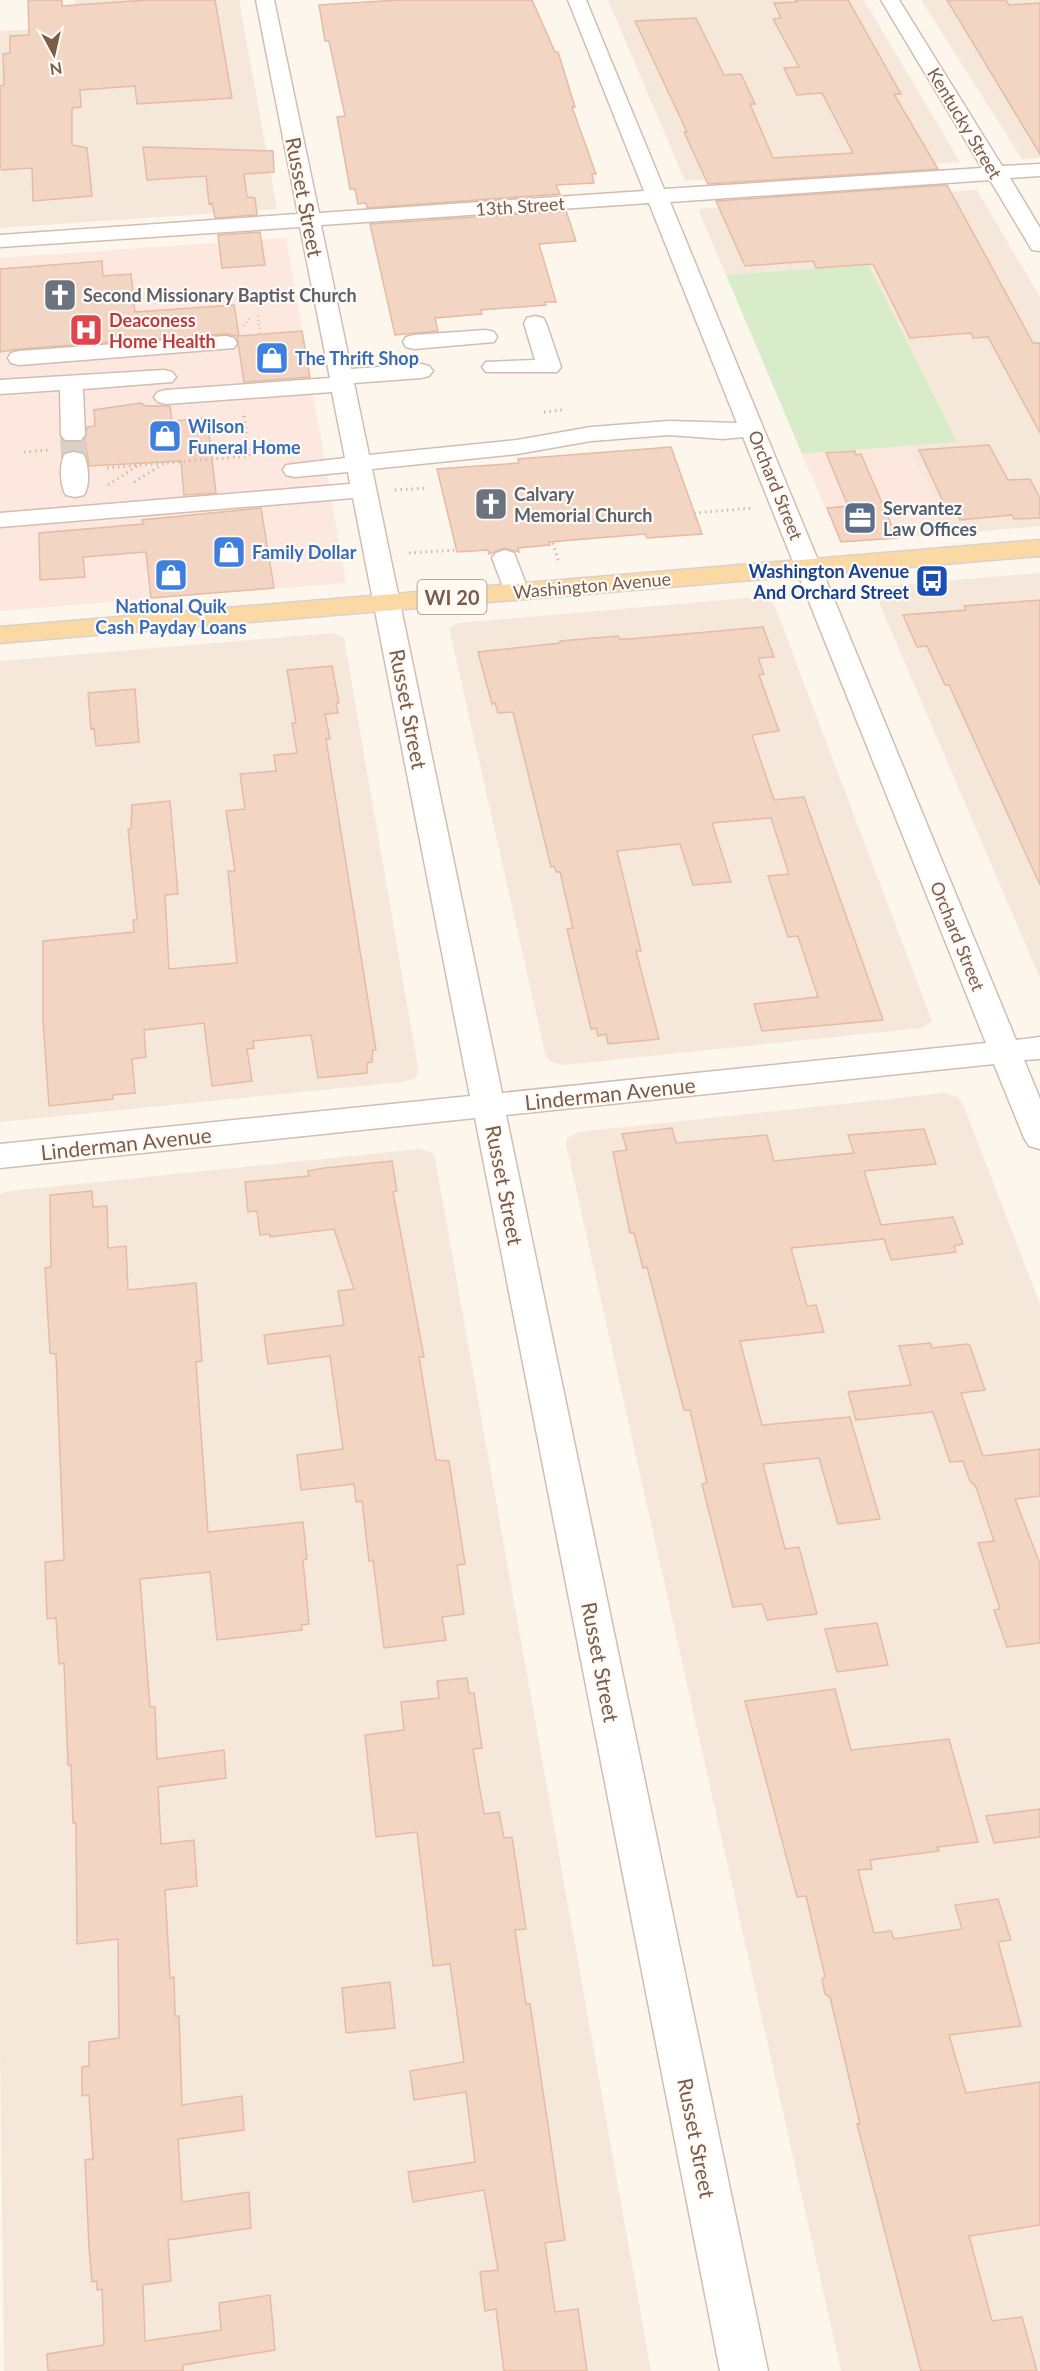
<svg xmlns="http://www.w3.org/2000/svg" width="1040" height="2371" viewBox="0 0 1040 2371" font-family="Lato,sans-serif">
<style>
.residential{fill:#f5e8da}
.commercial{fill:#fde8e0}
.green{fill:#d8ecc9}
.building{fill:#f3d5c3;stroke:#e6bba3;stroke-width:1.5}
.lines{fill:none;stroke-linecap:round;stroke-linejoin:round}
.minor-tunnel{stroke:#dcd0c4;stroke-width:26;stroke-dasharray:26 14;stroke-linecap:butt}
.minor-casing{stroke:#d1beb0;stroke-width:3}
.major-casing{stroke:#dad1cd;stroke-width:3}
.path-far1{stroke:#d9b8a5;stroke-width:2;stroke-dasharray:1 3;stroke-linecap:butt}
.path{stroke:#d9b8a5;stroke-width:3;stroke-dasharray:1.5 4;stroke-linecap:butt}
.minor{fill:#fff;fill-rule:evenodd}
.major{fill:#fbd9a5;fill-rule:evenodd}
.labels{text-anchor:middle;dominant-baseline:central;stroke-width:4.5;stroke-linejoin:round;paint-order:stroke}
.far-street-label{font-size:18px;fill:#7a5c4d;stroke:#fffaf3}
.far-worship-label{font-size:18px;font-weight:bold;fill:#5b616d;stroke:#fffaf3;text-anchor:start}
.far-health-label{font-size:18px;font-weight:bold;fill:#be3a42;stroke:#fffaf3;text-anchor:start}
.far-shop-label{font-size:18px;font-weight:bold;fill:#366cbe;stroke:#fffaf3;text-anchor:start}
.far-service-label{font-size:18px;font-weight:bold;fill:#4e5e75;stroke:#fffaf3;text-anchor:start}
.far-transit-label{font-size:18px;font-weight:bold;fill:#164399;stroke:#fffaf3;text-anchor:end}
.shield{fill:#fffaf3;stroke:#a28b7f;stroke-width:1.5}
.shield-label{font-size:20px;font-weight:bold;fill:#7a5c4d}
.street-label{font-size:21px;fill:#7a5c4d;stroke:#fffaf3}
</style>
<rect width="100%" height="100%" fill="#fdf6ec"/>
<path class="residential" d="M75,0H239L277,209L0,228V31L110,25L76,13Z
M608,0H864L960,162L685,181Z
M921,0H1040V158L1022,159Z
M977,190L1040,297V526L950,534L908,446L958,441L868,264L726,275L698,209Z
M1040,573V978L875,593L876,589L883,586Z
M759,597H765L774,604L932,1021L922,1028L564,1065L552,1062L546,1057L449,628L459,623Z
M333,633L344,638L419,1073L413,1079L403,1082L0,1122V661Z
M945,1093L957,1097L963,1104L1040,1304V2371H841L566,1144L567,1138L578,1132Z
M419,1149L431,1152L435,1158L651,2371H4L0,2047V1194L9,1191Z"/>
<path class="commercial" d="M286,238L346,583L0,611V258Z
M908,446L950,534L840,542L802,454Z"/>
<path class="green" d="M868,264L958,442L802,454L726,275Z"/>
<path class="building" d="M28,0H62V6L147,0H215L232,98L137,104L135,86L80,90L81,107L72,108V145L87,148L92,196L33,201L32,168L2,170L0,165V86L4,85L3,54L10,53V36L29,35Z
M399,0H532L555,52H558L575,107H572L596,174H592L594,183L556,185L560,194L367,208L366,203L358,204L355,189H350L337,117L345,116L329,41H325L319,5Z
M795,0H848L901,94H894L938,169L708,184L684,132H687L635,21L696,18L724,75L741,74L755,104H750L773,158L853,153L822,93L797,95L784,68L799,67L773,19L781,18L774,3L797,2Z
M947,0H1006L1009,5L1040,3V154Z
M143,147L273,151L274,172L244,174L247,197L255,198L257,215L215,218L212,203L209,204L206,176L147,180Z
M947,185L1033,343H1040V433L988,337L973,338L971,333L910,338L873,264L816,268L813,261L745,266L716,201Z
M566,211L576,241L539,244L556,302H545L546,305L481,310L482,314L435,318L438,331L395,335L370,224Z
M260,232L265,265L222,268L218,235Z
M102,261L103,276L131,274L135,312L234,305L239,336L302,331L310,377L244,382L237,336L226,334L19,349L0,352V269Z
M140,403L146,406H170L172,421L207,418L216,493L184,495L181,461L89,466L85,439L87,427L95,426L94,410Z
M989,445L1008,480L1030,479L1040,498V518L1014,519L1012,515L960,520L955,509L947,510L919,450Z
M671,447L702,534L647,538L645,534L549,542L550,545L518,548L519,552L504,548L489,554L488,550L457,552L437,469L519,463L518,459Z
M855,451L856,455L861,454L897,538L841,542L827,508L848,506L826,453Z
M261,508L274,588L151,598L146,552L83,557L85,577L40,580L39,533L143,524L142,520Z
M1040,600V885L949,685H945L927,646L917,647L903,615L966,610L964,606Z
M763,627L774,657L758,658L764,674L759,675L779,731L752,735L774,800L804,797L883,1020L762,1031L754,1004L818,997L798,936L788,937L768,876L789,874L771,818L712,823L731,882L693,885L680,844L617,851L641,951H636L659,1039L608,1044L606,1034L598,1036L596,1028L591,1029L567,929L573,928L560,872H556L554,866L551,867L513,712L498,713L495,703L492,704L478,652L560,643V641L618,636L619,639H629Z
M332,666L339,703H336L338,713L325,714L330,739H326L376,1050H373L372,1062L367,1063V1073L318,1078L311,1035L253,1041L254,1048L247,1049L252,1081L212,1086L204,1023L144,1030L146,1057L132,1059L135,1093L113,1095V1099L49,1106L43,1021V941L134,932L133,920H137L128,829H131L132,805L170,801L178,894L165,895L169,969L237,963L228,871H235L226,811L245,809L240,774L276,771L274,755L297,753L292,723H296L287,670Z
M135,689L139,742L96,746L94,728L91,729L88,693Z
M672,1128L676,1143L767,1135L774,1161L854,1153L848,1135L924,1129L936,1164L864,1171L881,1225L953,1217L963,1244L954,1246L956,1252L891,1260L884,1239L791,1248L807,1306L816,1305L824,1332L740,1341L762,1425L850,1417L880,1519L838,1524L819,1458L763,1464L785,1549L799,1547L817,1614L767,1620L762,1604L733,1607L702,1484L707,1483L690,1410H684L647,1267L643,1268L634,1233H630L613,1152L627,1150L622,1134Z
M392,1161L397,1191L393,1192L424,1357H419L436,1460L449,1461L465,1564L457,1565L464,1614L442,1617L446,1640L384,1648L373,1560L369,1561L362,1501L356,1502L354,1484L301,1490L297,1455L343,1449L330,1356L268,1364L264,1335L344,1325L338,1291L354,1289L334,1229L270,1237V1234L260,1235L257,1211L248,1212L245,1182L309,1176L308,1171L324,1168Z
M92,1191L93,1207L107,1206L108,1248L126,1246L128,1290L196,1283L202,1361L196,1362L208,1532L303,1522L307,1559L303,1560L309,1624L301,1625L302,1630L217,1640L210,1572L140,1579L150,1707H155L157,1759L224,1750L226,1778L158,1787L161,1844L194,1840L197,1886L165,1890L170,1978L174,1977L175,2016H179L182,2105L242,2096L244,2130L178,2139L182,2202L249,2192L251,2228L168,2240L171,2281L143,2285L145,2341L221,2330L219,2303L270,2295L275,2350L183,2365V2371H48L47,2354L104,2345L102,2289L97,2290V2281L92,2282L89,2247L85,2160L93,2159L89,2095L82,2096V2067L89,2066V2042L119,2038L118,1939L77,1944L76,1823H73L71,1765H68L64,1663L59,1664L56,1618L47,1619L45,1562L64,1560L56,1354L50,1353L45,1268L51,1267L50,1195Z
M930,1343L932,1348L967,1344L970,1346L985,1390L961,1393L983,1456L1040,1449V1496L1015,1499L1040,1564V1643L1007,1647L994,1610L1000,1609L978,1543L994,1541L976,1487L970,1481L963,1461L950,1462L933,1412L856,1420L848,1392L911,1385L899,1346Z
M877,1623L888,1665L837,1672L825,1629Z
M467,1678L469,1693H474L482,1748L473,1749L484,1814L499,1812L504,1838L512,1837L526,1929L515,1930L526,2004H530L565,2240L545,2243L555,2312L578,2309L587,2371H504L496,2309L485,2311L480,2272L498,2270L484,2190L413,2202L408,2172L475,2162L466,2092L414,2100L410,2071L464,2062L450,1964L433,1966L417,1832L376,1837L365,1735L404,1730L401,1702L439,1698L437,1681Z
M835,1689L851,1750L949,1739L978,1842L937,1847L939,1851L870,1860L872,1869L858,1870L874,1933L891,1931L894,1939L962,1929L955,1905L998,1899L1011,1940L998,1942L1021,2026L949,2035L966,2093L1040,2082V2225L969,2236L992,2321L1022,2317L1037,2371H921L857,2124H860L830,1997L825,1994L822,1980L825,1976L806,1896L797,1897L745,1701Z
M1040,1809V1837L994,1843L986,1816Z
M390,1982L395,2028L346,2033L342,1988Z"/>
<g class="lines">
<path class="minor-tunnel" d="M73,435L74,459"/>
<defs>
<path id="minor" d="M256,0H274L319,213L644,191L568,0H586L664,189L982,168L881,0H899L1002,166L1040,164V176L1010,178L1040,228V251L1032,250L990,180L670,202L1016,1040L1040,1037V1059L1024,1060L1040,1099V1149L1029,1146L1024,1138L994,1064L506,1115L768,2371H720L475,1118L0,1168V1144L470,1096L353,498L0,527V513L350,484L348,472L295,477L286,475L283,470L286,465L345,458L332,392L166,404L158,402L154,397L158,392L166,390L330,378L300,227L0,247V235L298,214ZM649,203L737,423L669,421L591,427L517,440L369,455L354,383L421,378L429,376L433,371L429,366L421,364L351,369L321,225ZM669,435L723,439L743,437L986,1043L502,1093L372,469L517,454L591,441Z
M535,316L543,318L546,323L561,367L557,372H486L482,367L486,362L535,360L524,323L527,318Z
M486,330L494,332L497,337L494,342L414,349L406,347L403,342L406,337L414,335Z
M226,336L234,338L237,343L234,348L19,365L11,363L8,358L11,353L19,351Z
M164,370L172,372L176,377L172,382L83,389L85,435L81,440H65L61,435L60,390L0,394V380Z
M74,452L83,454C89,463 90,486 84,495L75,497L66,495C60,486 59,463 65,454Z
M505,550L514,553L529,592L525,597L516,600L507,597L492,558L496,553Z"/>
<path id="major" d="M1040,540V556L0,643V627Z"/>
</defs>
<use href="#minor" class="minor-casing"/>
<use href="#major" class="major-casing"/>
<path class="path-far1" d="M258,316L260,334
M244,326L250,317"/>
<path class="path" d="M544,412L563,410
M24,452L48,450
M107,468L249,456L244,415
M134,482L163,464
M108,485L137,466
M395,490L427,488
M694,513L753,508
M553,543L559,563
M409,553L456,550"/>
<use href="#minor" class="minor"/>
<use href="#major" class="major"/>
</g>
<defs>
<symbol id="church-square" viewBox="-11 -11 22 22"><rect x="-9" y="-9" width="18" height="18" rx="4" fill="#6b7280" stroke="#fffaf3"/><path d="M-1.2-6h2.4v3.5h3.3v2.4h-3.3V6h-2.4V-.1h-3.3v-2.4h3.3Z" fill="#fff"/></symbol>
<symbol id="hospital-square" viewBox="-11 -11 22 22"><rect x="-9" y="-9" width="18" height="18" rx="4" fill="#e0444e" stroke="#fffaf3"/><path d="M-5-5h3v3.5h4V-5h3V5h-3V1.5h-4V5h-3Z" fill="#fff"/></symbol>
<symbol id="shop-square" viewBox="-11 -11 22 22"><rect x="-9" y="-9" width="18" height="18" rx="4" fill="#3f7fe0" stroke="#fffaf3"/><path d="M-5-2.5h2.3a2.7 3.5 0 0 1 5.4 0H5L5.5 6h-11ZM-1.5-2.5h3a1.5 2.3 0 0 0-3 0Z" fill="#fff"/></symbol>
<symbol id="office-square" viewBox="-11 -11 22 22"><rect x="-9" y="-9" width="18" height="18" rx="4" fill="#5c6f8a" stroke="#fffaf3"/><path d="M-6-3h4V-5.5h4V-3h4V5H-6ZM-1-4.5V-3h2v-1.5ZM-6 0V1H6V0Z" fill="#fff"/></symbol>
<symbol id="bus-square" viewBox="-11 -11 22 22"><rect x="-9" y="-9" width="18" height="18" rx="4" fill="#1a4fb4" stroke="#fffaf3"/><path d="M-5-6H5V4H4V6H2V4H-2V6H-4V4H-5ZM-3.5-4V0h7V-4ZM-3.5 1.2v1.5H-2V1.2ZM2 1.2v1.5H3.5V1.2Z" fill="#fff"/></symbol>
</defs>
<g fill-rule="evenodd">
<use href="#church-square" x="41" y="276" width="38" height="38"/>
<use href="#hospital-square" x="67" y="311" width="38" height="38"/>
<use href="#shop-square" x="253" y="339" width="38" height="38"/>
<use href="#shop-square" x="146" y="417" width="38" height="38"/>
<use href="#church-square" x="472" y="485" width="38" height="38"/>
<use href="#office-square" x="841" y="499" width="38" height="38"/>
<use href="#shop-square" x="210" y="533" width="38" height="38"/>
<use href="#shop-square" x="152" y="556" width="38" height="38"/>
<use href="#bus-square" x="913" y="562" width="38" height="38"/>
</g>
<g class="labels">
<g class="far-street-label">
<text transform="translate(965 123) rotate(59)">Kentucky Street</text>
<text transform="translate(520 206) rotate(-4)">13th Street</text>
<text transform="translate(776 485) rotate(68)">Orchard Street</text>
<text transform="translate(592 585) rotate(-5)">Washington Avenue</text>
<text transform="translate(958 936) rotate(68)">Orchard Street</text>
</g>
<g class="far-worship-label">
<text x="83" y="295">Second Missionary Baptist Church</text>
<text x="514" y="494">Calvary<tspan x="514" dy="21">Memorial Church</tspan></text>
</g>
<g class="far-health-label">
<text x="109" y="320">Deaconess<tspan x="109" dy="21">Home Health</tspan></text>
</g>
<g class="far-shop-label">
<text x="295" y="358">The Thrift Shop</text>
<text x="188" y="426">Wilson<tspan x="188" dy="21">Funeral Home</tspan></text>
<text x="252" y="552">Family Dollar</text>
<text x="171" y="606" text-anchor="middle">National Quik<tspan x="171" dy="21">Cash Payday Loans</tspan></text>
</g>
<g class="far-service-label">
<text x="883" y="508">Servantez<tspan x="883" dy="21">Law Offices</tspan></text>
</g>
<g class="far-transit-label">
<text x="909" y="571">Washington Avenue<tspan x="909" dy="21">And Orchard Street</tspan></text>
</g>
<rect class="shield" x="417.5" y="580" width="69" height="34" rx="4.5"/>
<g class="shield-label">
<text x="452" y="597">WI 20</text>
</g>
<g class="street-label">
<text transform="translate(305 197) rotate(79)">Russet Street</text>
<text transform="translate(409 709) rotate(79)">Russet Street</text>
<text transform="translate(610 1093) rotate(-6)">Linderman Avenue</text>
<text transform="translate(126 1143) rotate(-6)">Linderman Avenue</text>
<text transform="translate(505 1185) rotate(79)">Russet Street</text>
<text transform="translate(601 1662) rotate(79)">Russet Street</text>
<text transform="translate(697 2138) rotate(79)">Russet Street</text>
</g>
</g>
<g transform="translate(54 54) rotate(172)" stroke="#fffaf3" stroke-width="4.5" paint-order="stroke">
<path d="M0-4.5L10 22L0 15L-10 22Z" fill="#7a5c4d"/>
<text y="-9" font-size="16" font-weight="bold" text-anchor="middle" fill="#7a5c4d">N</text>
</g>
</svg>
